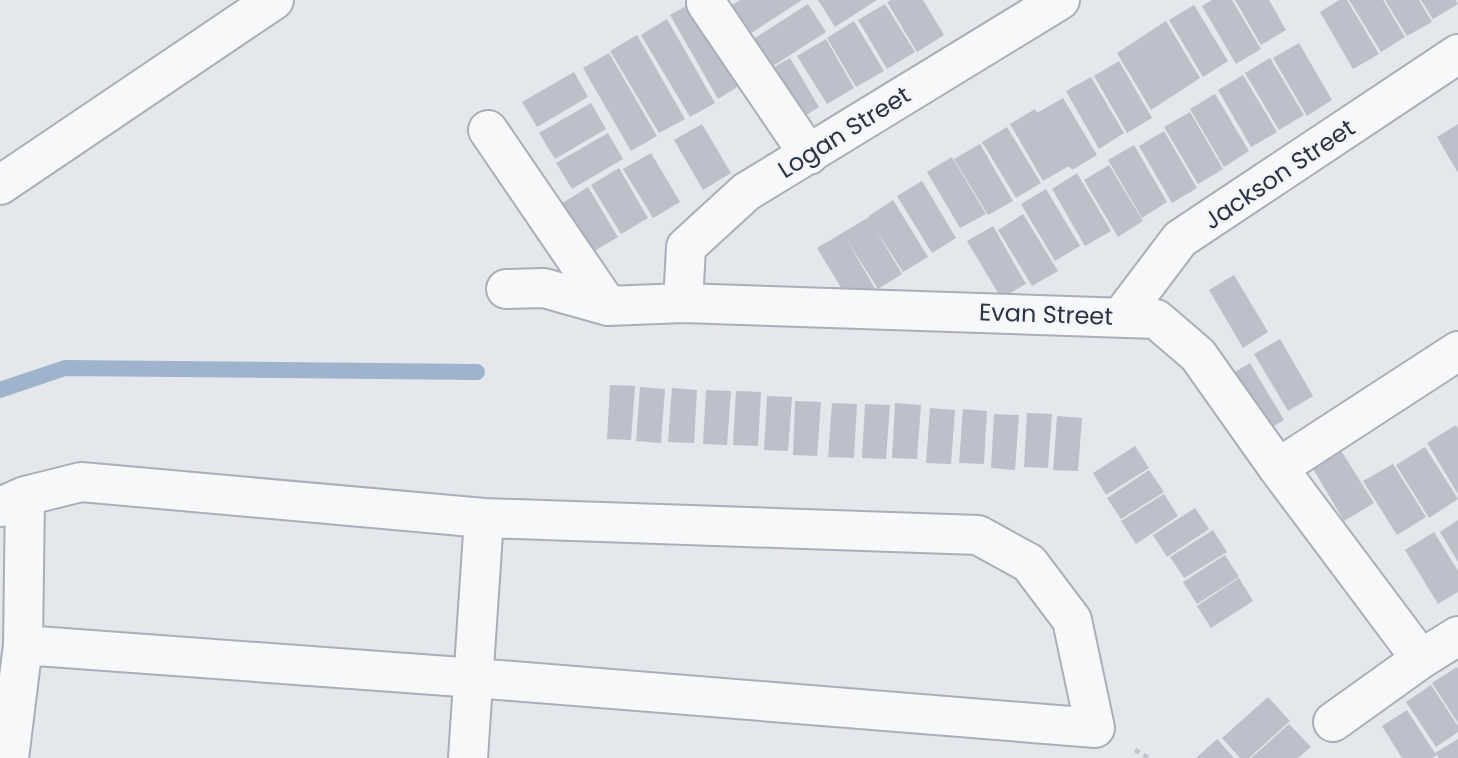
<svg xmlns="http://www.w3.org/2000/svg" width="1458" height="758" viewBox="0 0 1458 758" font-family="Poppins,sans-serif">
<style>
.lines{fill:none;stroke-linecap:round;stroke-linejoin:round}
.stream{stroke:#9fb4cc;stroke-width:16}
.building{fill:#bbc0ca}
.street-casing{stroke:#a9aeb7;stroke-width:42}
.path{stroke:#c2c5cb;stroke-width:4.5;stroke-dasharray:5 5;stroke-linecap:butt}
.street{stroke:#f7f8fa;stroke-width:38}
.labels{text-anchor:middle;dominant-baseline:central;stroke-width:5;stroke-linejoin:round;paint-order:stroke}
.street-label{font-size:24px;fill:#2b3445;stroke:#f4f6f9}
</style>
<rect width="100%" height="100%" fill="#e4e7ec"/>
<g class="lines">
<path class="stream" d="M0,390L65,368L477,372"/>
</g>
<path class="building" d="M740,0H802L745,37L726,9Z
M818,0H877L835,27Z
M891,0H923L944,35L917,52L887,2Z
M1212,0H1232L1261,49L1236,64L1202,6Z
M1235,0H1269L1286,30L1261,45Z
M1339,0H1347L1379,54L1353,69L1320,12Z
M1349,0H1383L1405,37L1381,52Z
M1385,0H1419L1432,22L1407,36Z
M1421,0H1456L1458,4L1433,19Z
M695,1L744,83L718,99L670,15Z
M808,4L826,32L765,71L747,43Z
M885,4L915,52L887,69L858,20Z
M1194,5L1228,61L1203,77L1169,20Z
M667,19L715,103L690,117L641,35Z
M854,21L884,71L856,87L827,38Z
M1166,21L1200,78L1151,110L1117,53Z
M637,35L685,119L659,133L610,51Z
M826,39L854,88L827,104L797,56Z
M1299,43L1332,100L1307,116L1273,58Z
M609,53L657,136L631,151L583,68Z
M790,58L819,107L792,124L762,74Z
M1270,58L1304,115L1279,130L1245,73Z
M1119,61L1152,118L1127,133L1094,76Z
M574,72L588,97L537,127L522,102Z
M1243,75L1277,132L1251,147L1218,90Z
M1091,77L1124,133L1099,149L1066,91Z
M1215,94L1249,151L1224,167L1190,109Z
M1063,98L1097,155L1072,170L1069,166L1043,181L1010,124L1035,109L1037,113Z
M591,103L606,129L555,159L539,133Z
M1190,112L1223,169L1198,184L1164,127Z
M702,124L731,173L703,190L674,140Z
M1458,124V173L1437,137Z
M1007,127L1041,183L1016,198L982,142Z
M1164,131L1197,188L1172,203L1139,146Z
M608,133L623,159L572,189L556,163Z
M980,144L1013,201L988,215L954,159Z
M1134,145L1167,202L1142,218L1108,160Z
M651,153L680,202L653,218L623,169Z
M952,157L986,214L960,228L927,172Z
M1109,165L1143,221L1118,237L1084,180Z
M619,168L648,218L621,234L591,185Z
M1077,173L1111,231L1085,246L1052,189Z
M922,181L956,238L932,253L897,196Z
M588,187L618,237L591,253L561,204Z
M1046,189L1080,246L1055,261L1021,204Z
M893,200L928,257L903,272L873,225L902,274L878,289L845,237L876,290L851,304L817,248L869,217V216Z
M1023,214L1058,271L1032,286L998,230Z
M993,226L1026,284L1001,298L967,241Z
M1234,275L1268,332L1243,348L1209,290Z
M1280,339L1313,396L1288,411L1254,354Z
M1250,363L1284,420L1259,435L1225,378Z
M610,385L635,386L631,440L607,439Z
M640,387L665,389L661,443L636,441Z
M672,388L697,390L694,443L668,442Z
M706,390L731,391L727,445L703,444Z
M736,391L761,392L758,446L733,445Z
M767,396L792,397L788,451L764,450Z
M795,401L821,402L817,456L793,455Z
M832,403L857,404L854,458L828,457Z
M895,403L921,405L917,459L892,458Z
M865,404L890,405L886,459L862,458Z
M930,408L955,410L951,464L926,463Z
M963,409L987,411L984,464L959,463Z
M1027,413L1052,414L1048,468L1024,467Z
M994,414L1019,415L1015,470L991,468Z
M1057,416L1082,418L1078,471L1053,470Z
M1456,425L1458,429V494L1427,443Z
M1135,446L1149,468L1106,495L1093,473Z
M1425,447L1458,499L1429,518L1396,465Z
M1340,449L1374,503L1344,521L1312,467Z
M1393,464L1426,517L1397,535L1363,481Z
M1149,470L1164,492L1121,519L1107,498Z
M1164,494L1178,516L1136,544L1121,521Z
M1195,508L1209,529L1167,557L1153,535Z
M1458,520V562L1440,532Z
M1213,530L1227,552L1184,578L1170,557Z
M1434,532L1458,571V592L1438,604L1405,550Z
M1225,555L1239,577L1197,604L1183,582Z
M1239,578L1253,601L1211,628L1197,606Z
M1457,667L1458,669V723L1432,683Z
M1431,685L1458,726V732L1436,747L1406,702Z
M1268,697L1290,721L1249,758H1240L1222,738Z
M1407,710L1435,753L1458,739V758H1439L1437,755L1432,758H1402L1382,726Z
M1289,724L1311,747L1298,758H1251Z
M1217,739L1234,758H1196Z"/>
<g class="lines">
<defs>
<path id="street" d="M706,3L809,155
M488,130L608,306
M0,185L274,0
M506,289L544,288L608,306L683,303L1156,319L1198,355L1278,468L1421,659
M683,303L686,247L746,192L1060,0
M1121,317L1180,239L1458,54
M1278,468L1458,351
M0,507L25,496L81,482L484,518L978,535L1029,563L1072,620L1095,728L475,678L23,645
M1333,722L1421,659L1458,636
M9,758L23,645L25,496
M468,758L484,518"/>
</defs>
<use href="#street" class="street-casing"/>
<path class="path" d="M1135,750L1149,758"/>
<use href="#street" class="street"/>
</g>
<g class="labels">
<g class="street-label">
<text transform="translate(844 132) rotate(-32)">Logan Street</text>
<text transform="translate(1279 174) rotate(-34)">Jackson Street</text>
<text transform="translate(1046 314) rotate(2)">Evan Street</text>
</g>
</g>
</svg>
